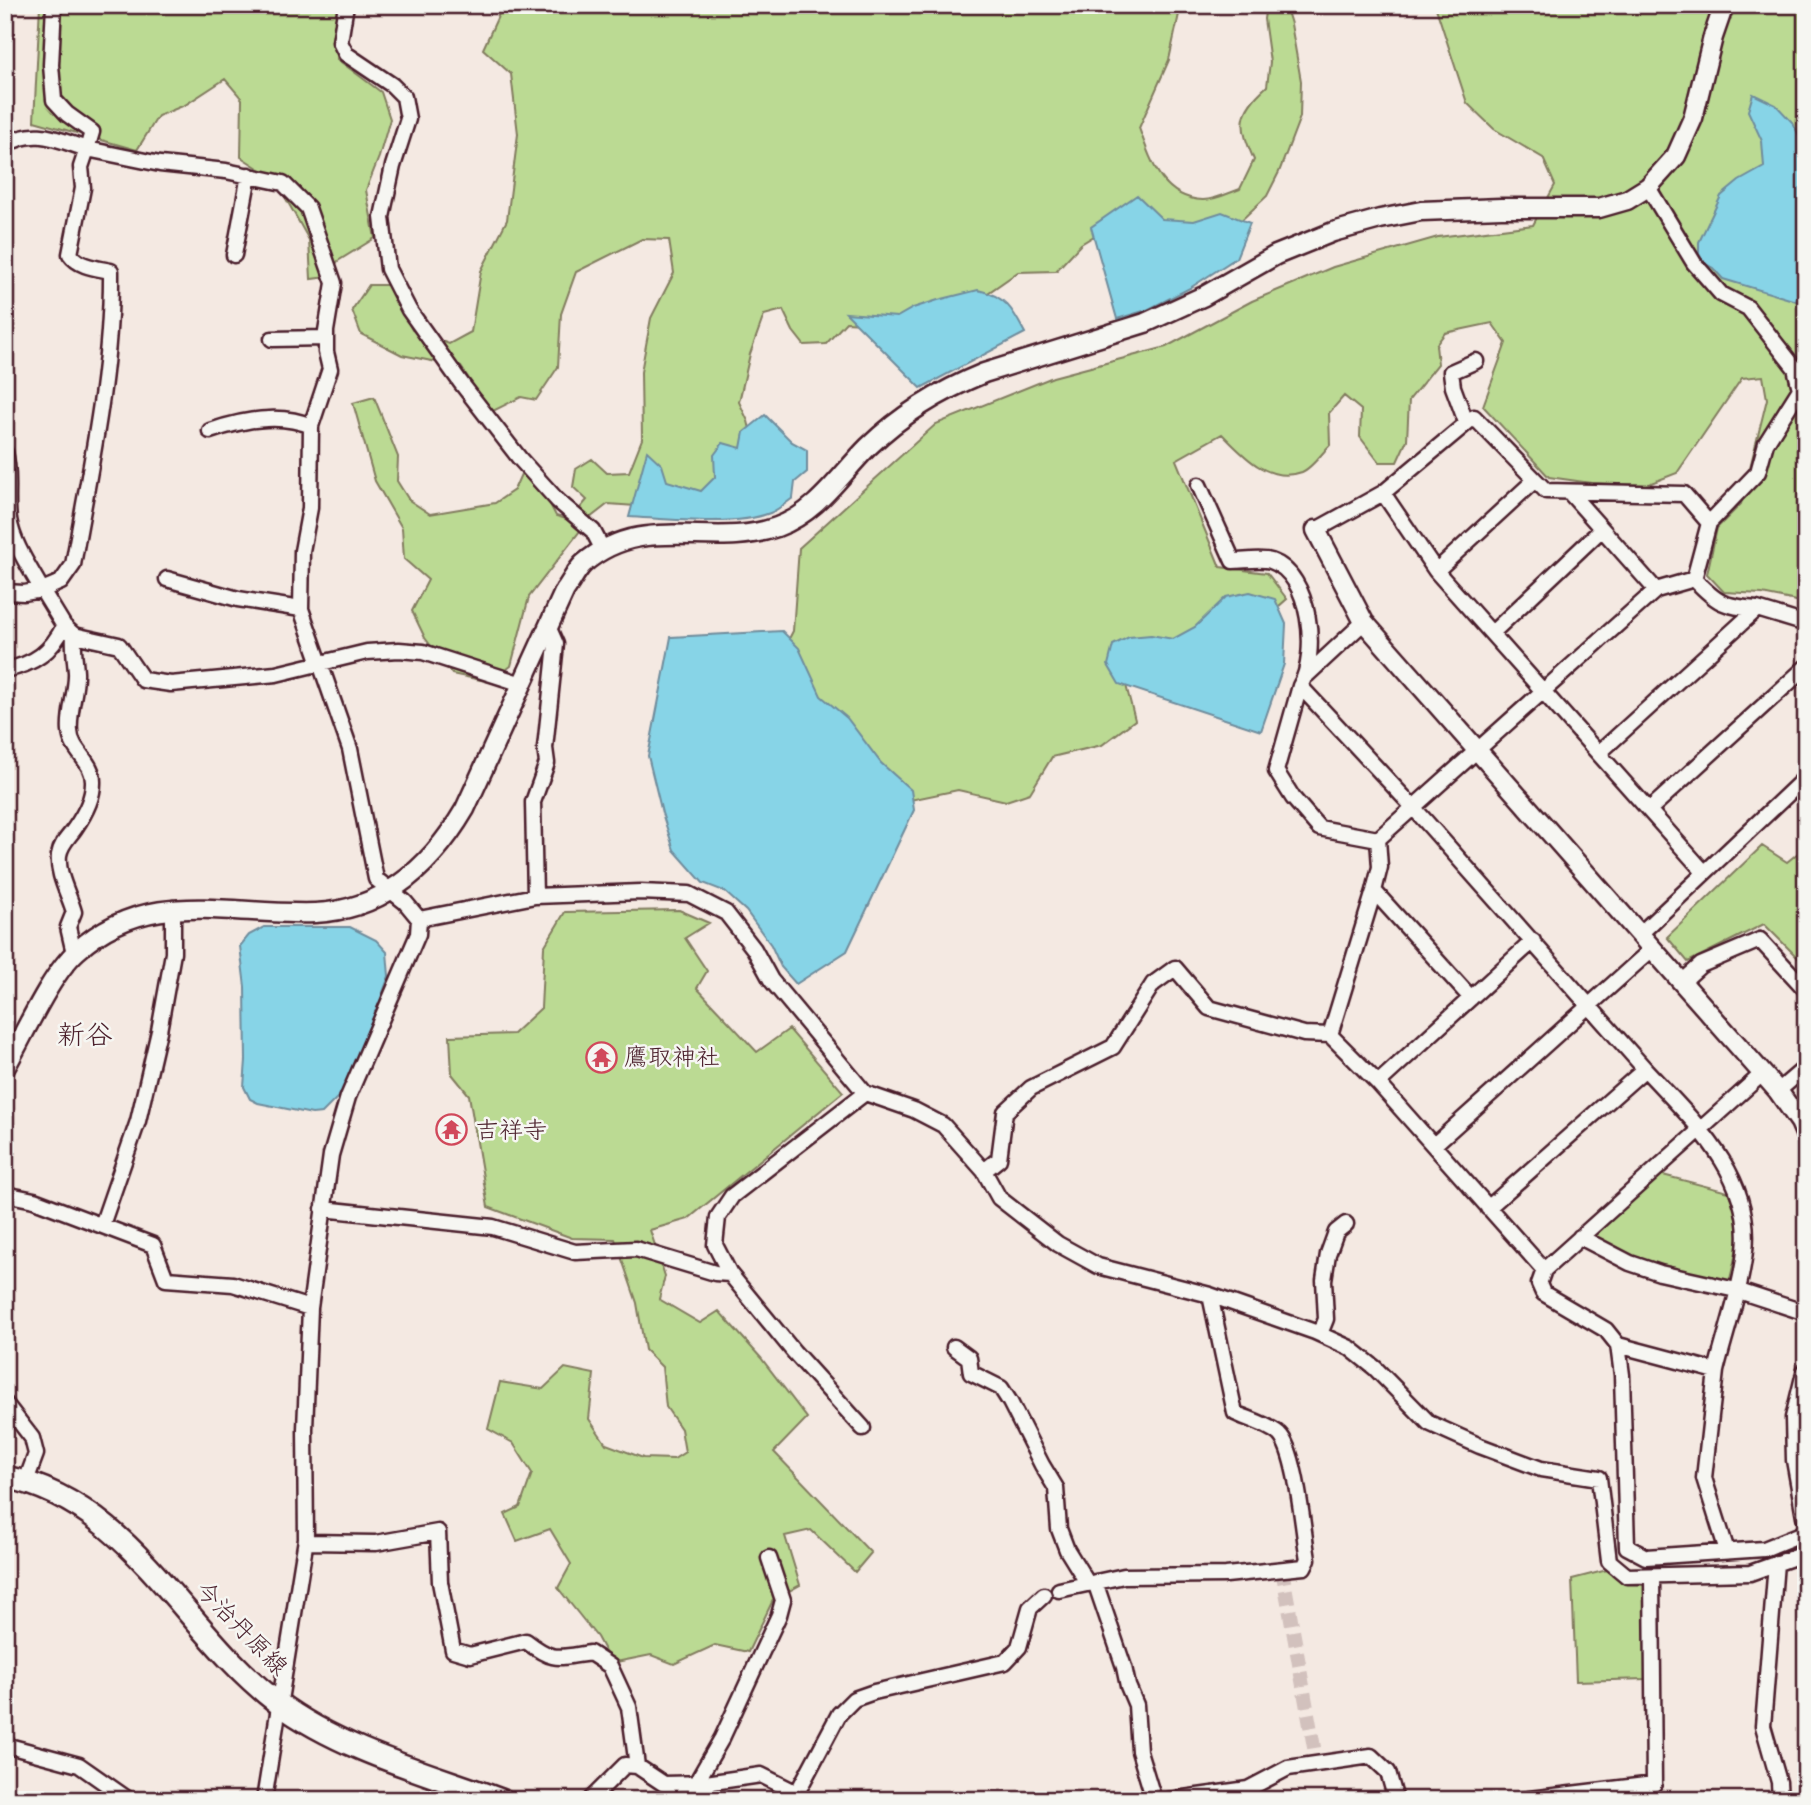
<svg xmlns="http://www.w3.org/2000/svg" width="1811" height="1805" viewBox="0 0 1811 1805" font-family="Caveat,'Klee One',sans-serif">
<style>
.green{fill:#bbda93;stroke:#827c5f;stroke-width:2}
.water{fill:#87d4e7;stroke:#6f8c9c;stroke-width:2}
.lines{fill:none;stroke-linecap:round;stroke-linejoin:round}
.minor-tunnel{stroke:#d2c1bd;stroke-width:14;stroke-dasharray:14 7;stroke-linecap:butt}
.minor-casing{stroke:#4a1f2b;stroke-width:19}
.tertiary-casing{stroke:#4a1f2b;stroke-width:23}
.secondary-casing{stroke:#4a1f2b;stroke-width:26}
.minor{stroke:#f6f6f2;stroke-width:14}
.tertiary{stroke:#f6f6f2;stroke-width:18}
.secondary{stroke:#f6f6f2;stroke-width:21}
.labels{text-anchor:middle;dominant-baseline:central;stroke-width:5;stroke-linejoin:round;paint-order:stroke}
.poi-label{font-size:24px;fill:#4a1f2b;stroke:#f6f6f2;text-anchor:start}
.street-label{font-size:24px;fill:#4a1f2b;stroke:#f6f6f2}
.quarter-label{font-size:28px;fill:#4a1f2b;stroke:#f6f6f2}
</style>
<rect width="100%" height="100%" fill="#f4e9e2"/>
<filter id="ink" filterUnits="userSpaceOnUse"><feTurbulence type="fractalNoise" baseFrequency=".0143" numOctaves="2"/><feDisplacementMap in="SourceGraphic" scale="14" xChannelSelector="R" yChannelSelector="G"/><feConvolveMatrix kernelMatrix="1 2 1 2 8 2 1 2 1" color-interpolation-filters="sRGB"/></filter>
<g filter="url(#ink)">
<path class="green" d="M40,5H339L337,59L381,92L390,119L379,157L366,190L375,238L338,261L327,277L311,279L309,240L275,179L241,157L242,99L225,79L185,105L158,116L137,150L34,121Z
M503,5H1181L1169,60L1139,128C1151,161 1162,198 1203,200C1215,200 1229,193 1240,189L1254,160C1239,125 1237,113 1267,86L1270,62L1264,19L1266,5H1285L1291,24L1301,81L1300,117L1279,172L1267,196L1233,228L1155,227L1135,211L1081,244L1056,271L1018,272L982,297L896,325L846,322L826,344L804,345L793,331L783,310L764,315L750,354L739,402L748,421L751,433L722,482L702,499L636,506L608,504L590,518L529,597L511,666L490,682L452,674L425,638L412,611L428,580L404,559L402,528L375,481L353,403L374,397L398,457L397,481L409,500L430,514L495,503L514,490L521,474L539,483L556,516L570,520L587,500L573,487L576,469L592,459L607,473L629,472L642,439L641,372L651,318L674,273L669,240L642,239L576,272L561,314L558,367L536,400L521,397L491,412L461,367L402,355L361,334L352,310L369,285H390L412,330L449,344L471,332L481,271L507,220L518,134L511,74L483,49Z
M1435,5H1806V603L1762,594L1724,592L1707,574L1717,528L1741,504L1767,399L1763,376L1742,378L1677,473L1646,485L1591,483L1549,477L1483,406L1506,343L1492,323L1445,333L1436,345L1438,364L1409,400L1407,440L1397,462H1379L1360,437L1361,410L1344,396L1329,413L1330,445C1322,453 1312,468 1302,472C1268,484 1244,456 1222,434L1176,460L1220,567L1267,573L1287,599L1270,614L1120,662L1135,720L1102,745L1052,757L1030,793L1006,801L958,790L896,803L777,662L793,631L799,548L936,424L1053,377L1166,347L1252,301L1333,267L1438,237L1533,225L1555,185L1543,158L1494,129L1467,103Z
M1806,842V966L1764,924L1688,962L1667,937L1762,846L1787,862L1803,849Z
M679,910L709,923L685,938L707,971L697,988L757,1052L789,1029L843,1092L688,1219L650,1230L665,1276L659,1299L700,1323L719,1311L761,1358L807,1418L774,1452L871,1553L855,1572L811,1530L785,1536L800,1585L773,1600L748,1652L715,1645L674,1664L651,1655L611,1663L597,1637L558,1588L571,1564L550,1529L517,1541L505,1514L520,1507L532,1473L513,1443L488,1429L500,1382L543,1389L565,1368L594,1374L589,1419L606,1444L643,1458L674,1459L685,1452L681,1429L666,1407L662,1367L645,1350L637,1303L615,1239L572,1238L488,1207L469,1095L452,1074L450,1036L513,1034L541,1008L544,947L565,912Z
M1659,1174L1728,1192C1745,1223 1737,1251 1729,1283L1640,1260L1591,1238Z
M1611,1569L1646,1582V1679L1576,1681L1572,1579Z"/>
<path class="water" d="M1753,94L1776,105L1793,123L1806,150V304L1723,279L1713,268L1704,263L1699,254V242L1721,196L1739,181L1764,167L1762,141L1748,111Z
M1137,195L1162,219L1194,221L1222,212L1250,223L1236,258L1190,288L1147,310L1117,319L1091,227Z
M978,290C1006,296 1013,310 1025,333L921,388L846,313L897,317L913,308L938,300Z
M765,415L792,442L807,450V472L795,482L793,498C786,503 778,510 770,513C735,527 667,519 629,517L647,451L662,465L667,481L701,491L715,477L714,455L723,443L741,448L744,432Z
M1250,592L1275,599L1286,624L1284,664L1261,731L1119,684L1108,665L1113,645L1129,637L1151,635L1173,639L1195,627L1226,597Z
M782,631L799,648L821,696L847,718L881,763L911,790L914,810L847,951L796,984L781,967L771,945L746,911L724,891L703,883L674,850L662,813L648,756L671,637Z
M264,927H350L376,940L387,952L389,976L349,1086L322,1113L312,1114L258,1103L250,1099L244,1087L246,1060L245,987L240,946L249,935Z"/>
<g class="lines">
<path class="minor-tunnel" d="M1282,1569L1317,1764"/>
<defs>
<path id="minor" d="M346,5L340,42L346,54L392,85L404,97L408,119L393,166L382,217L388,269L409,310L461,383L520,459L558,501L593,531L603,550
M5,145C36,127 55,139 87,149L92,132L67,114L54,100L51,65L54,5
M1648,187L1694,263L1721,294L1748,308L1795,368L1800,389L1766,443L1758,472L1709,523L1694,579
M234,255L249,175
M272,339L326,338
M1466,422L1453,387L1451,372L1476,361
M210,431C242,420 280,412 311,426
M5,452C11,474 6,497 9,519C13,544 30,568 42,590L61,582L73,565C90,468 112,370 111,271C96,268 79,267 70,254L83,188L81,167L87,149L160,164L226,171L283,183L308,208L334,283L326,331V352L330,369L311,426L310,508L302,551L301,609L350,749L376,879L405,902L419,919L418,934L348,1097L331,1155L310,1308L305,1429L306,1539L264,1800
M1535,480L1436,571L1704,872
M1199,485L1233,561C1244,561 1261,558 1271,561C1311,574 1319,655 1300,686L1276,771L1293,798L1319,828L1378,839
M1383,493L1436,571
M1570,493L1602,529
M1316,530L1383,493L1474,417L1546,491L1684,494L1709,523
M167,579L238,599L301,609
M5,592L24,593L42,590L64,626L74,635L119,645L143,680L171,684L276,674L367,652L399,650L423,652L522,684
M1492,633L1602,529L1656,590
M74,635C73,648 75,659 76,672C77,691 68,712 70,731C71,752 94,761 93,783C93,799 84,815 75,828C69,837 61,843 59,855C57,875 69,894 74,912L68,927L74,953
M5,670C35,664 51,652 64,626
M1307,675L1364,622
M1300,686L1413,807L1645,1069
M1600,752L1757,609L1803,623L1806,626
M1649,810L1806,667
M1374,891L1471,998
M535,896L533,802L547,763L545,748L556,644L548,626
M419,919L535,896L640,892L689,894L726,913L754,949L771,980L865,1093L914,1110L943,1125L984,1171L999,1198L1058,1244L1098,1266L1210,1295L1315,1332L1350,1348L1375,1368L1429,1423L1480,1446L1541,1469L1599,1478L1609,1561L1627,1576L1750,1573L1806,1553
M1640,934L1806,777
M1682,982L1701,965L1760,940L1806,990
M1330,1035L1374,891L1380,867L1378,839L1656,590L1694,579C1718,604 1723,606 1757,609
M1762,1074L1544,1270L1539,1284L1543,1293L1606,1330L1618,1345L1622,1375L1627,1547L1646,1557L1764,1549L1806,1532
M1378,1083L1533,941
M1778,1091L1806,1067
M1434,1145L1652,949
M984,1171L999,1159L1005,1112L1031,1088L1113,1047L1153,984L1175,968L1209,1008L1304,1034L1330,1035L1378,1083L1544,1270
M5,1194L34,1200L153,1245L166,1279L233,1284L310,1308
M1488,1208L1645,1069C1691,1119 1754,1175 1745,1251C1741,1289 1725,1334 1716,1371
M323,1209L493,1227L575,1252L636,1249L715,1273L730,1274
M102,1225L138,1121L159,1031L173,953V908
M1580,1237L1630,1263L1660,1273L1736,1290L1806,1313
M1320,1334L1326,1319L1324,1280L1328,1254L1336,1232L1346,1224
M1618,1345L1716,1371L1704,1478L1727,1551
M954,1347L969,1358L971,1373L1001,1388L1010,1402L1042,1465L1056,1488L1059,1529L1067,1550L1088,1584
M5,1403L32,1438L36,1454L26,1481
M863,1428L794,1352L730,1274L715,1245L718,1217L732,1196L865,1093
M306,1542L376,1543L438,1532L440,1582L453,1650L470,1655L526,1641C553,1662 557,1658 590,1653L610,1666L629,1707L637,1766
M1776,1563L1763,1726L1779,1782L1780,1800
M1095,1582L1124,1667L1128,1686L1136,1705L1139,1751L1154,1800
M1059,1590L1124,1576L1226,1575L1304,1567L1308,1559C1303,1533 1297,1451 1279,1434C1269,1425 1248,1419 1235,1413L1210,1295
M5,1745L79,1765L129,1800
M696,1783L722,1738L779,1615L783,1600L769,1558
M590,1800L625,1765L637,1766L664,1784L706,1783L761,1775L797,1793L839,1714L854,1699L874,1692L1005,1662L1019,1647L1030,1608L1044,1595
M1169,1800L1248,1789L1288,1768L1371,1756L1388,1772L1396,1800
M1521,1800L1654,1784L1652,1577"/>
<path id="tertiary" d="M1316,530L1364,622L1778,1091L1800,1122L1806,1136
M5,1068C24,1035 50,975 77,951C148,886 229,916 315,913C384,910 432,865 465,809L565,590C571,582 576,571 583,564C644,511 711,551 777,527C818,512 839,476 868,447C902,414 940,391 984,373L1145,323L1204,296L1276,255L1333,232L1380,219L1421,211L1501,208H1599L1627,200L1648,187L1676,156L1693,118L1713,37L1724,5
M1806,1373L1795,1418L1796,1460L1806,1516"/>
<path id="secondary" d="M5,1477C132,1502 183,1632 278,1703C341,1750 428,1773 501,1800"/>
</defs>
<use href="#minor" class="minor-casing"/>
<use href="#tertiary" class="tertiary-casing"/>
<use href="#secondary" class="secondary-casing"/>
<use href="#minor" class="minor"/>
<use href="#tertiary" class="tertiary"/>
<use href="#secondary" class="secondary"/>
</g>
</g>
<defs>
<symbol id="temple-ring" viewBox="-11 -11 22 22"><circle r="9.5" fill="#f6f6f2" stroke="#d1495b" stroke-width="1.5"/><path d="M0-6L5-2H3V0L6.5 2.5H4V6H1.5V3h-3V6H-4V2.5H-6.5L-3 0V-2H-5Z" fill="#d1495b"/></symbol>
</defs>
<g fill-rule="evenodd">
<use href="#temple-ring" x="584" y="1040" width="35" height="35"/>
<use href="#temple-ring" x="434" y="1112" width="35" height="35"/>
</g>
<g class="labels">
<g class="poi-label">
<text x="624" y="1057">鷹取神社</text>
<text x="475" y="1130">吉祥寺</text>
</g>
<g class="street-label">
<text transform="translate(242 1628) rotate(46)">今治丹原線</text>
</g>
<g class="quarter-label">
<text x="85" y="1034">新谷</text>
</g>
</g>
<rect width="1811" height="1805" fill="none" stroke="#f6f6f2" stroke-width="28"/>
<rect x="14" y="14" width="1783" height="1777" fill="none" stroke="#4a1f2b" stroke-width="2.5" filter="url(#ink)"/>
</svg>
